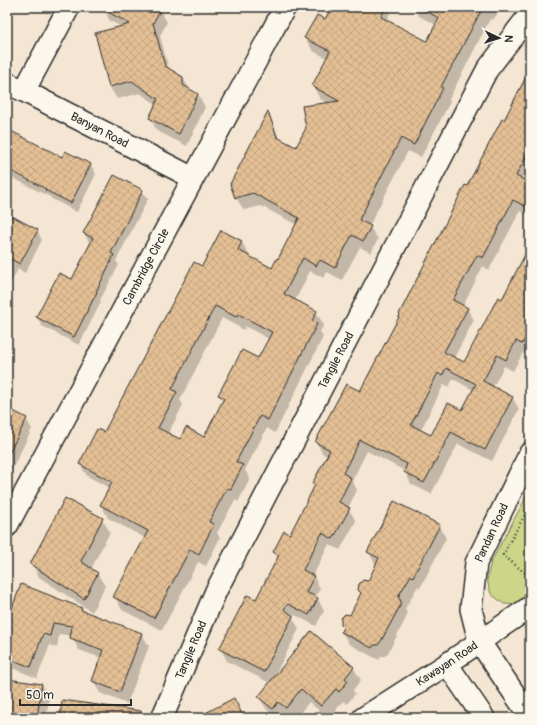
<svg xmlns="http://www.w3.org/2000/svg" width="537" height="725" viewBox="0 0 537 725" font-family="Pangolin,sans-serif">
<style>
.green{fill:#cbd689;stroke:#7b805a}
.shadow{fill:#0003;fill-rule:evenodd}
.building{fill:url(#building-cross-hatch);stroke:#2b2b2b;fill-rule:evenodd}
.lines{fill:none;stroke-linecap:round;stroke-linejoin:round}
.minor-casing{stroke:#2b2b2b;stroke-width:24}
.path{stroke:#2b2b2b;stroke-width:2.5;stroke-dasharray:1 3;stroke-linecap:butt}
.minor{stroke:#fbf7ec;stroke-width:21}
.labels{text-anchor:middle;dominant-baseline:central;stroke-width:4;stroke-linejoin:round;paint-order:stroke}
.street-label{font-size:12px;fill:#2b2b2b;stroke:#fbf7ec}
</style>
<defs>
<pattern id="building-cross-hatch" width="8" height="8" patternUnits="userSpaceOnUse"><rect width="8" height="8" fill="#e3bf94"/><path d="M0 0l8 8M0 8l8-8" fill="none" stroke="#c3a480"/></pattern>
</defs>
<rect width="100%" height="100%" fill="#f4e6d2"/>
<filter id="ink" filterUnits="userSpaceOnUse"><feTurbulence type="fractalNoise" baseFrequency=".025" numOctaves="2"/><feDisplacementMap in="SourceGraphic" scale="8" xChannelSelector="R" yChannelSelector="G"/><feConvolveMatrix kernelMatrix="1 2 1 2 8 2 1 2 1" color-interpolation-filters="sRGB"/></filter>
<g filter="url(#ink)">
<path class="green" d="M530,490V602L520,605L504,604L491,594L487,580L491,562Z"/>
<path class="shadow" d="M103,7H162L160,10L167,22L160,36L169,69L183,78L190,90L198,94L205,107L187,146L157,131L150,118L156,104L140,93L117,99L109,86L122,27L110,21L103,8Z
M333,7H393L388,18L391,23L427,42L436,25L419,16L414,7H502L493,20L490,19L449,99L450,102L421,157L408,151L369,226L378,239L371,253L360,247L342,280L327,272L324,278L310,271L295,301L316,312L324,325L320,331L323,337L275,433L267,428L245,470L250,479L238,502L235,500L217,533L220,538L206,566L198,562L162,630L122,610L115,597L145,538L108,518L101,505L110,488L87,476L80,464L104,433L203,268L242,242L249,255L248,256L272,269L278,260L297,225L261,206L244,210L236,198L268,113L274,125L280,140L297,149L328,103L320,99L313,86L327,58L313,51L305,38L326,21ZM222,318L244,330L245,326L269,339L259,360L220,395L223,401L204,438L181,441L168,434L183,405L180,400Z
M530,71V173L525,182L530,184V216L520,211L489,270L483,266L463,306L467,308L474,320L454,358L465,364L502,300L530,247V353L529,356L523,353L513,371L504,366L493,387L512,397L519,409L492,461L458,444L431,494L411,484L405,472V471L367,451L352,481L357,490L348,508L356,521L340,550L329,544L313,576L320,588L315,598L318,599L324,611L316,626L295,615L293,618L299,629L274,677L353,667L361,680L353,690L355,694L347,704L343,701L330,718H328L309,702L296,718H290L286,715L283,718H276L267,710L259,697L270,683L227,661L221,649L256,601L278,559L274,552L290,536L315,487L314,484L328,456L323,454L316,442L361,393L468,188ZM453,379L473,390L462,411L431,436L421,430L444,384L449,387Z
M7,130L62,158L65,152L91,165L96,174L77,212L52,199L50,197L7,175V170L50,192L51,190L7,168Z
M142,191L148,199L116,261L119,265L100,300L101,302L79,345L42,326L37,317L72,281L91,243L89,242L84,233Z
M7,214L37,230L42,240L25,273L18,269L7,291Z
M7,409L26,419L32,429L10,473L7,471Z
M65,500L102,519L110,532L91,569L97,573L105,586L92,612L39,577L32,564Z
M439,526L446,538L420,588L418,586L405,609L407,613L406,618L388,653L385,656H381L379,660L349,644L342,632L377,565L375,564L369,552Z
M22,585L82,609L84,612L142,634L149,646L127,704L100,693L93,681L101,658L79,650L72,638V636L59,634L57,648L50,645L37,678L7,666V624Z
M7,680L42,685L49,699L46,718H7Z
M435,713L438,718H428Z"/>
<path class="building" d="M99,7H162L153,23L165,66L183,77V85L198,94L179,134L149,118L158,99L132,81L109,87L95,33L130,24Z
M332,7H386L381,17L427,41L439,18L418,7H483L441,87L443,88L414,145L401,138L359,220L371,226L363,241L352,235L335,268L320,260L316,266L303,258L284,294L317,311L312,321L317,324L268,420L260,416L236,462L243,465L231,489L227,488L209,522L214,524L199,554L190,549L154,618L113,597L148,531L100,505L112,482L79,464L97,429L104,432L194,262L202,266L221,230L242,241L238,250L272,268L277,258L278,259L299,218L253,193L235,198L230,184L268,111L277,137L296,147L306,128L302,106L339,101L312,86L330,51L304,38L317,15L325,19ZM215,306L236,317L238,314L272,332L258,358L242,350L218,395L224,398L204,437L186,427L180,439L158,428L177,392L172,389Z
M530,69V149L516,176L530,183V196L525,206L513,200L483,258L477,255L453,300L468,308L444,352L464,362L498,297L502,299L530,245V338L527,336L522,344L516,341L506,360L497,355L483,381L513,397L485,450L451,432L424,483L404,472L407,464L360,440L343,473L351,478L339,502L350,508L333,539L322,533L303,570L314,576L306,592L318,598L309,615L288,604L284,609L293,616L264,672L219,649L247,595L256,599L279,555L273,552L284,531L290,534L315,485L312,484L330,450L315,442L346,384L360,391L400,315L399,314L465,185L467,186L502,119L504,120ZM446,368L476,384L462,410L448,403L431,435L411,425L438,373L442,376Z
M7,129L62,157L65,151L91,164L71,203L45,190L46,189L7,169Z
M114,175L143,190L111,253L114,255L96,292H97L74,337L36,317L59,273L72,279L93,238L83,233Z
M12,216L38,230L20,264L7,257V225Z
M7,408L27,418L7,457Z
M65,498L103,518L81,561L98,573L84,599L30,564Z
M394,501L440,525L413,577L411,575L398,597L401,601L400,606L381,641L378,645H374L372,648L341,632L343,627L341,625V618L345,614L350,615L361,593L358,590L359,584L363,580L368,581L379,558L367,552Z
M21,584L82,608L81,610L142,633L120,692L92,681L103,650L70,638L72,626L53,623L50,636L43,634L31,667L7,658V621Z
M311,631L354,667L345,678L348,681L339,692L336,689L321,706L301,689L286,708L278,702L273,709L258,697Z
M7,679L42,684L37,718H23L7,715Z
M234,698L244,718H196Z
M62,700L141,711V718H60Z"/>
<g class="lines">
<defs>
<g id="minor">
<path id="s1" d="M7,83L24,91L193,178"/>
<path d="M24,91L69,7"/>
<path d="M530,453L476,563L471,609L479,641L530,717"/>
<path id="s2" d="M7,526L285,7"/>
<path d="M447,664L484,718"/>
<path id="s3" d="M162,718L216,591L487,70L530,14"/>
<path id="s4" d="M363,718L447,664L530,607"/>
</g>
</defs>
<use href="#minor" class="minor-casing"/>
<path class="path" d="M530,505L503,555L530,577"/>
<use href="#minor" class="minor"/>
</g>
</g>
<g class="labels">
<g class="street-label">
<text stroke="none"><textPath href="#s1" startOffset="104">Banyan Road</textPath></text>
<text stroke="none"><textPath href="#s2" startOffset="294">Cambridge Circle</textPath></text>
<text stroke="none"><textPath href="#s3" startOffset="398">Tangile Road</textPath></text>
<text transform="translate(492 533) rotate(-65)">Pandan Road</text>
<text stroke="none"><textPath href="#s3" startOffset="74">Tangile Road</textPath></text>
<text stroke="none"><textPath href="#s4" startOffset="100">Kawayan Road</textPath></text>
</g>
</g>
<rect width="537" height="725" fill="none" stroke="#fbf7ec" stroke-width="24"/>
<rect x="12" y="12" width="513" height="701" fill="none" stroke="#2b2b2b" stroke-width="1.5" filter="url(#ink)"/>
<g transform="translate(499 38) rotate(94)" stroke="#fbf7ec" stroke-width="3" paint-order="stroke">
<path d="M0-3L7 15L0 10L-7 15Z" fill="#2b2b2b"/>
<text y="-6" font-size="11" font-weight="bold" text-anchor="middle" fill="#2b2b2b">N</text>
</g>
<path d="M20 699v6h111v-6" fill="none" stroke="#2b2b2b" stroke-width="2"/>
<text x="26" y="699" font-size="12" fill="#2b2b2b" stroke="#fbf7ec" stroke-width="3" paint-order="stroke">50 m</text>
</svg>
